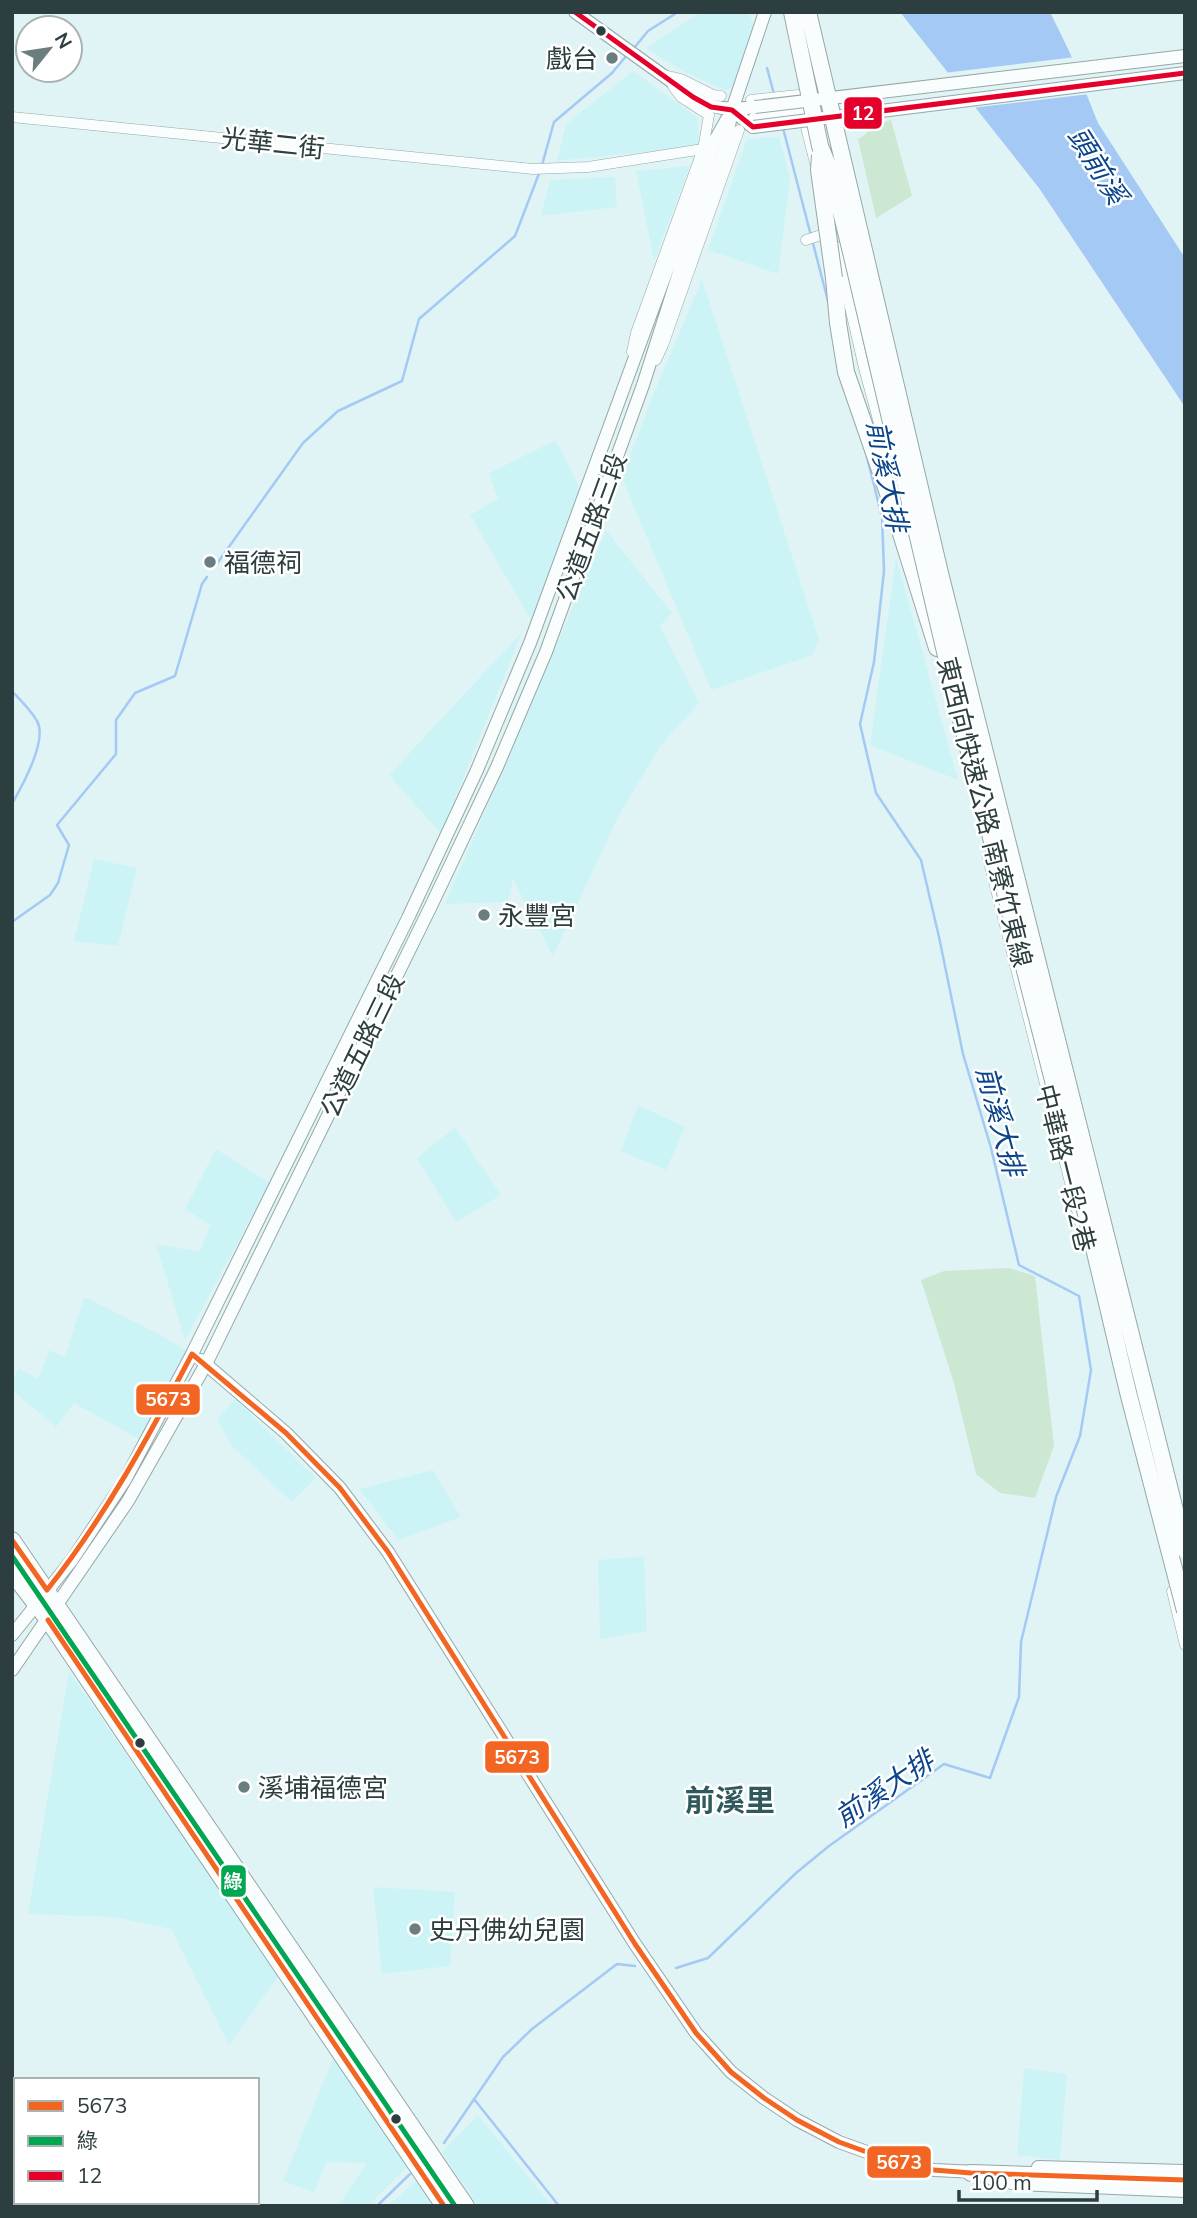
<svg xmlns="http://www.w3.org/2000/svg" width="1197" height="2218" viewBox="0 0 1197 2218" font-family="Mulish,'Noto Sans TC',sans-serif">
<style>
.built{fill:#ccf4f6}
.green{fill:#cce7d2}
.water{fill:#a4c9f4}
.pier{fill:#e0f4f5}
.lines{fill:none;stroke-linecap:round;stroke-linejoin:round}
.stream{stroke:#a4c9f4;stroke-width:2.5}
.minor-casing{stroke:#96a7a7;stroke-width:11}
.tertiary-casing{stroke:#96a7a7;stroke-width:14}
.primary-casing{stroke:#96a7a7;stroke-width:18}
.trunk-casing{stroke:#96a7a7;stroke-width:18}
.minor{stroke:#fafdfe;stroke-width:10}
.tertiary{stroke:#fafdfe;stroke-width:12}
.primary{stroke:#fafdfe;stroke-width:16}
.trunk{stroke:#fafdfe;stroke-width:16}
.tertiary-bridge-casing{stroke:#96a7a7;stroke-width:14;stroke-linecap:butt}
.trunk-bridge-casing{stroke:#96a7a7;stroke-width:18;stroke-linecap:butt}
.tertiary-bridge{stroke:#fafdfe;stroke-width:12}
.trunk-bridge{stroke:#fafdfe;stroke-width:16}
.bus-1-casing{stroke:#fff;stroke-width:10}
.bus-2-casing{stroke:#fff;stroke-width:10}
.bus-3-casing{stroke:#fff;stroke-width:10}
.bus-1{stroke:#f26522;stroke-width:5}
.bus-2{stroke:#00a651;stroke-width:5}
.bus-3{stroke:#e4002b;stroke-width:5}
.bus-dot{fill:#2c3e3f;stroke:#fff;stroke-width:2.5}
.poi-dot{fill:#6b7e7f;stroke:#fff;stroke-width:2.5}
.labels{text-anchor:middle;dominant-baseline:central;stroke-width:5;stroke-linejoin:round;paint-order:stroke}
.poi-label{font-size:26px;fill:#2c3e3f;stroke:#fff;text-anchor:start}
.street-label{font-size:26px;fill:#2c3e3f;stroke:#fff}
.water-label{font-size:28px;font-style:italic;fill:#0a448b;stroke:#fff}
.quarter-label{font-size:30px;font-weight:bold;fill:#30595b;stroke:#fff}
.line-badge{stroke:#fff;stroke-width:2.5}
.badge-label{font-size:19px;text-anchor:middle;font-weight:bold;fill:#fff}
</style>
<rect width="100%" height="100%" fill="#e0f4f5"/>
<path class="built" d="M701,12H749L754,27L733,87L725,90L684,72L646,48Z
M633,71L698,118L699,146L557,161L566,124Z
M779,137L790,178L778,274L708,250L747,139Z
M690,166L654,261L636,171Z
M615,177L617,207L541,216L550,180Z
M702,279L819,639L813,655L711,690L622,478L651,400Z
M556,440L580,488L531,620L470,515L498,499L489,473Z
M606,530L672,613L660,626L699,703L661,745L619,815L553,956L513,879L508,902L445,904Z
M896,557L958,780L870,745Z
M522,632L441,834L389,775Z
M94,859L137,868L118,946L74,941Z
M638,1105L685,1127L666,1170L621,1151Z
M455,1127L501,1195L456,1222L417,1158Z
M216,1149L270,1183L185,1340L156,1244L200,1252L210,1225L185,1209Z
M84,1297L161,1335L187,1351L139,1439L74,1403L56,1427L12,1390V1382L19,1368L38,1379L49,1350L65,1357Z
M235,1399L316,1478L292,1502L232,1446L217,1419Z
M433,1470L461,1517L398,1540L359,1489Z
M644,1556L647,1631L600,1639L598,1560Z
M69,1671L278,1977L229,2045L171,1929L113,1917L28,1914Z
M373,1887L455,1892L450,1966L382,1974Z
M333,2058L409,2165L368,2206H338L367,2163L326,2162L314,2192L283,2181Z
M1024,2068L1067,2074L1060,2160L1017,2155Z
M478,2115L552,2206H478L442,2152Z
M418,2179L437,2206H388Z"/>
<path class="green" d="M891,120L912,196L876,218L858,139L866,134L872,125Z
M1009,1268L1035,1276L1054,1446L1035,1498L1000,1493L976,1474L954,1383L921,1280L944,1271Z"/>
<path class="water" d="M900,12H1050L1070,53L1098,123L1185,258V407L1039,188Z"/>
<path class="pier" d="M1075,57L1090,94L971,108L944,73Z"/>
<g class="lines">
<path class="stream" d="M634,48L648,31L678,12
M767,68L774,94
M783,128L829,305
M542,165L554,122L612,73L627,55
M216,565L303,443L338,411L402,381L419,319L515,236L540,171
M12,691C20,700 31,710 37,721C48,740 22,786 12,804
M12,922L50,895L58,883L69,845L57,825L116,754V720L135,693L175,676L202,584L207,577
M676,1968L708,1958L796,1873L829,1846L944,1764L990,1778L1019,1697L1021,1642L1056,1497L1080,1436L1091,1370L1079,1296L1019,1265L991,1148L963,1054L939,937L921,860L876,793L860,724L874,662L884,571L882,517L867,457
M474,2099L559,2206
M444,2143L503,2057L532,2029L617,1964L635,1966
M377,2206L410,2174"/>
<defs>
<path id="minor" d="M664,75L681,79L713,95L721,96
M751,100L798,95L815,163
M12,117L533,169L588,167L703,149
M754,117L802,111
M806,240L824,234
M836,246L864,368L893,475L904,489
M632,352L636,333L703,149L709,115L681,97L673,86
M656,360L663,345L739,130
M988,858L1083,1234
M1172,1591L1185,1645"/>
<path id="tertiary" d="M575,12L693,97C716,110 729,110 755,107
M732,110L753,127
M201,1360L286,1433L340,1488L388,1552L635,1944L696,2033L731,2072L764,2098L797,2120L839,2142L886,2159L934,2170L978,2172
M12,1635L72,1560L125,1480L192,1354L408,918L477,770L530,643L714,142L727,119
M12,1670L128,1501L206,1364L431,906L497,767L546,652L643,385L682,263L725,147L732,110L765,12
M1038,2167L1185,2171
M992,2179L1017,2184L1185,2191"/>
<path id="primary" d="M12,1540L466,2206
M12,1573L48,1620C179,1816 311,2011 444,2206"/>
<path id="trunk" d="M834,278L838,323L846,372L891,502L937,648
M971,2173L1185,2180"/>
</defs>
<use href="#minor" class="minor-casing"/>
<use href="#tertiary" class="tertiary-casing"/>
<use href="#primary" class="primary-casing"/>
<use href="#trunk" class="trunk-casing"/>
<use href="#minor" class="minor"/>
<use href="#tertiary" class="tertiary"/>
<use href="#primary" class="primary"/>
<use href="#trunk" class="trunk"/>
<defs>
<path id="tertiary-bridge" d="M755,107L1185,56
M753,127L1185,73"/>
<path id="trunk-bridge" d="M792,12L820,146L832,175L850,248L961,720L1072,1155L1128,1392L1185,1611
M808,12L940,573L1185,1550
M820,155L819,170L834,278"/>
</defs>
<use href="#tertiary-bridge" class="tertiary-bridge-casing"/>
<use href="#trunk-bridge" class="trunk-bridge-casing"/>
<use href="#tertiary-bridge" class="tertiary-bridge"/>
<use href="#trunk-bridge" class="trunk-bridge"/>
<defs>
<path id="bus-1" d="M12,1540L47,1590C105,1517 149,1436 192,1354L286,1433L340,1488L388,1552L635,1944L696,2033L731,2072L764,2098L797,2120L839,2142L886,2159L934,2170L971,2173L1185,2180
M48,1620L444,2206"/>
<path id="bus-2" d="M12,1556L455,2206"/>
<path id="bus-3" d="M575,12L693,97L711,107L732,110L753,127L1185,73"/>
</defs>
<use href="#bus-1" class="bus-1-casing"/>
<use href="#bus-2" class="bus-2-casing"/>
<use href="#bus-3" class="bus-3-casing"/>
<use href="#bus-1" class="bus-1"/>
<use href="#bus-2" class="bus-2"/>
<use href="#bus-3" class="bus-3"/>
</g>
<g class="bus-dot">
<circle cx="601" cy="31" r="6"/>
<circle cx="140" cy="1743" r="6"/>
<circle cx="396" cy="2119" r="6"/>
</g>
<g class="poi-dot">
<circle cx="612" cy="58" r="7"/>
<circle cx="210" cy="562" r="7"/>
<circle cx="484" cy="915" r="7"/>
<circle cx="244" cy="1787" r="7"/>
<circle cx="415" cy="1929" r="7"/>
</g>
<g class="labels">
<g class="poi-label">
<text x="598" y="58" text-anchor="end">戲台</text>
<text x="224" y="562">福德祠</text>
<text x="498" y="915">永豐宮</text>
<text x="258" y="1787">溪埔福德宮</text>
<text x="429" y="1929">史丹佛幼兒園</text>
</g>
<g class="street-label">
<text transform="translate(273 143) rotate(6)">光華二街</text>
<text transform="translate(591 527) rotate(-70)">公道五路三段</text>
<text transform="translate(985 812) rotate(76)">東西向快速公路 南寮竹東線</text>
<text transform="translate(362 1045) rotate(-64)">公道五路三段</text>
<text transform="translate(1066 1168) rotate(76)">中華路一段2巷</text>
</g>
<g class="water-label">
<text transform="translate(1098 165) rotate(58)">頭前溪</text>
<text transform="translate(888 476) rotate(79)">前溪大排</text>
<text transform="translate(1001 1121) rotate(75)">前溪大排</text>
<text transform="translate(884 1788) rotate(-34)">前溪大排</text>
</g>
<g class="quarter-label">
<text x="730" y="1800">前溪里</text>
</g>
</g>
<g class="line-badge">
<rect x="843" y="96" width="40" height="34" rx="7" fill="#e4002b"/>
<rect x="135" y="1383" width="66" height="33" rx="7" fill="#f26522"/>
<rect x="484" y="1740" width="66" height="34" rx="7" fill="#f26522"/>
<rect x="220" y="1864" width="27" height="34" rx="7" fill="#00a651"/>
<rect x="866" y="2145" width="66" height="34" rx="7" fill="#f26522"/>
</g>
<g class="badge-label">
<text x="863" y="120">12</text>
<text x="168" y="1406">5673</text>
<text x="517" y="1764">5673</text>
<text x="233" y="1888">綠</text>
<text x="899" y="2169">5673</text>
</g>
<rect width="1197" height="2218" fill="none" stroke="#2c3e3f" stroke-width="28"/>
<rect x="14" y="2078" width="245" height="126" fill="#ffffff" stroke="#abb2b2" stroke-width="2"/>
<rect x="28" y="2101" width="35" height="10" fill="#f26522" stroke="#abb2b2" stroke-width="2"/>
<text x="77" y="2113" font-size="21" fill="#2c3e3f">5673</text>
<rect x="28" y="2136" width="35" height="10" fill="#00a651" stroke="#abb2b2" stroke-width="2"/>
<text x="77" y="2148" font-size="21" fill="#2c3e3f">綠</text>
<rect x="28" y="2171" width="35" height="10" fill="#e4002b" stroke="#abb2b2" stroke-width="2"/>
<text x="77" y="2183" font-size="21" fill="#2c3e3f">12</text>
<g transform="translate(49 49) rotate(60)"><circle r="33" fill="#ffffff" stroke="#abb2b2" stroke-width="2"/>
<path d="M0-5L12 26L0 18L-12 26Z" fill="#6b7e7f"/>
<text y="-10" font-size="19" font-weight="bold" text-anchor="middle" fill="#2c3e3f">N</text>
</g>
<path d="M959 2190v10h138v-10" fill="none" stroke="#2c3e3f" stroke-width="3.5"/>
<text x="970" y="2190" font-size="21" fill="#2c3e3f" stroke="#ffffff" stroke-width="5" paint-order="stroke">100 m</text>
</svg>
